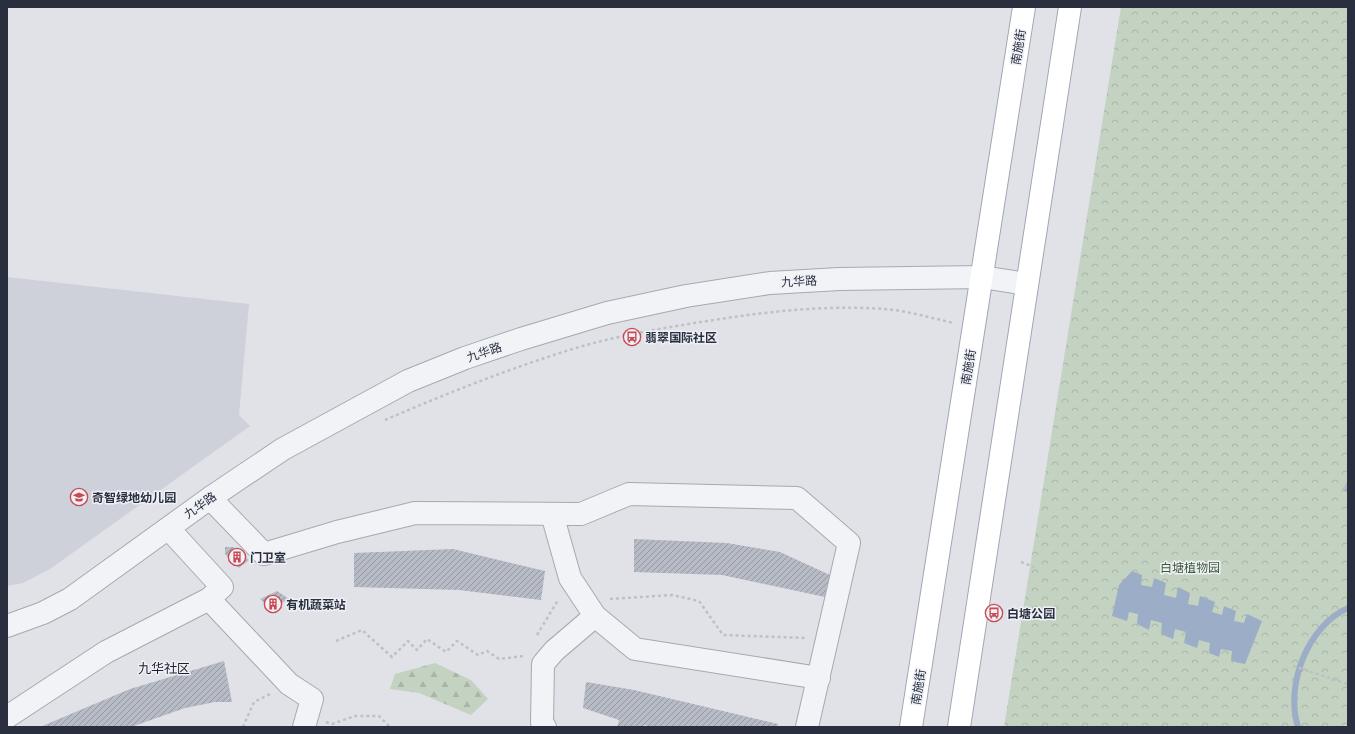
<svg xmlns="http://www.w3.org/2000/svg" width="1355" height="734" viewBox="0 0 1355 734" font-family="Manrope,'Noto Sans SC',sans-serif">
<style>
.built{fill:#ced1da}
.forest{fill:url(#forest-firs)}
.park{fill:url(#park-crowns)}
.water{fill:#9cadc7}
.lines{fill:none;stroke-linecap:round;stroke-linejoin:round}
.stream{stroke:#9cadc7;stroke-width:6}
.building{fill:url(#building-hatch)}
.minor-casing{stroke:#a5a9b2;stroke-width:24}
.major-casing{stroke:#a0a6b3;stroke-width:24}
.path{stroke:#bec0c7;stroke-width:2.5;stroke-dasharray:3 3;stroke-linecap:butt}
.minor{stroke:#f2f3f7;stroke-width:22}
.major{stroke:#fff;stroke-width:22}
.labels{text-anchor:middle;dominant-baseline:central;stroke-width:3;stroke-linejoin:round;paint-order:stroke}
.street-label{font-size:12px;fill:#292f3f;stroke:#eff1f6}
.poi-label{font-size:12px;font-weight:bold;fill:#292f3f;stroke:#eff1f6;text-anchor:start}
.park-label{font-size:12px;fill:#3b5a37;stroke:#eff1f6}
.neighbourhood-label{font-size:13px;fill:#1b2130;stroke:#eff1f6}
</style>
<defs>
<pattern id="forest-firs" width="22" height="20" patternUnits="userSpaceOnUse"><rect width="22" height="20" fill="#c4d2c1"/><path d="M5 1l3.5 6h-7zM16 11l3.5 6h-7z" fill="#a8b5a7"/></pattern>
<pattern id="park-crowns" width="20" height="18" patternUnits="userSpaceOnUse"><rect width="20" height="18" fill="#c4d2c1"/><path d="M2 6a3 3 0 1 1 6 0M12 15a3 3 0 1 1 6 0" fill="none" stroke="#a8b5a7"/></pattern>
<pattern id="building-hatch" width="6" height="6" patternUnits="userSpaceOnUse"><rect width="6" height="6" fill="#b7bbc5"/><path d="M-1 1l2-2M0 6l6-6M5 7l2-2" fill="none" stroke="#9598a1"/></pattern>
</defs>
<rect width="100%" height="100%" fill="#e0e2e8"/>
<path class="built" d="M7,277L249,304L239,415L250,426L50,569L23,583L7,586Z"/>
<path class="forest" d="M435,663L471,680L488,699L471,715L419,693L390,689L395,674Z"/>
<path class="park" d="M1121,7H1348V727H1004Z"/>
<path class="water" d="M1132,571L1142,575L1141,585L1152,587L1154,578L1166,583L1164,595L1176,598L1178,587L1190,593L1188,604L1198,606L1200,596L1215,602L1212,612L1222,615L1224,606L1236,611L1234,621L1244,623L1247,614L1262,621L1245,664L1231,661L1232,651L1221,649L1219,657L1209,653L1210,643L1199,640L1197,648L1184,643L1186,632L1175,629L1173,639L1161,634L1162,623L1151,620L1149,630L1137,624L1138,614L1129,612L1127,621L1112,616L1119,585Z"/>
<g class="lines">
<path class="stream" d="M1298,727C1285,686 1307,626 1348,608"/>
</g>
<path class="building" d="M1348,481V493L1342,490Z
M634,539L727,543L780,552L830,575L825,597L722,575L634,572Z
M225,547H233L249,560L239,568L225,554Z
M453,549L545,571L541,600L459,590L354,587V553Z
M277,591L289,599L271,609L260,599Z
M224,661L232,702H215L185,708L131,727H40L130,689Z
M586,682L634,690L778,724L777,727H651L644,725L643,727H617L619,720L583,708Z"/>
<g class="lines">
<defs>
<path id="minor" d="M210,498L264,554L337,532L415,513L581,514L629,494L797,498L849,543L807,727
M552,514L570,578L595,616L635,649L819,678
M209,599L289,684L312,699L304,727
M7,626L43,613L70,599L210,498L283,449L408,381L465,358L521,339L607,313L686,296L770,283L839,279L982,277L1027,284
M7,717L106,652L209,599L222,587L168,528
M545,727L542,723L543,664L554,651L595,616"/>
<path id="major" d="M911,727L1024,7
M959,727L1070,7"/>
</defs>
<use href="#minor" class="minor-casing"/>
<use href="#major" class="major-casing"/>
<path class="path" d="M385,420C443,395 503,371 563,352C612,336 663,328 714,320C771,311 827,305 885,309C908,311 931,318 954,323
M1021,562L1034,567
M610,599L672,595L699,601L723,635L806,638
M537,635L558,600
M336,641L362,630L392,657L408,641L417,650L427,639L446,652L457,641L478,655L487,651L499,659L524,656
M1293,666L1348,684
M326,722L332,724L355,716H379L390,727
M243,727L254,702L270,694"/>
<use href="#minor" class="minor"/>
<use href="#major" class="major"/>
</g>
<defs>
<symbol id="bus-ring" viewBox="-11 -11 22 22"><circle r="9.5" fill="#eff1f6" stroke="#c84a53" stroke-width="1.5"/><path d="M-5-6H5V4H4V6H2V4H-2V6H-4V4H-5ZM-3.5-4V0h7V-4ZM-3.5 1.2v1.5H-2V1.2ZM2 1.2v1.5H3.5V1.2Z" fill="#c84a53"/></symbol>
<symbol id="school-ring" viewBox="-11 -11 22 22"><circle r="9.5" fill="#eff1f6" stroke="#c84a53" stroke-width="1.5"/><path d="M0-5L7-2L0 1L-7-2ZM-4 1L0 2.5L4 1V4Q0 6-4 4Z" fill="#c84a53"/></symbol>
<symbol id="building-ring" viewBox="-11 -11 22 22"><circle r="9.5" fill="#eff1f6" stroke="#c84a53" stroke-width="1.5"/><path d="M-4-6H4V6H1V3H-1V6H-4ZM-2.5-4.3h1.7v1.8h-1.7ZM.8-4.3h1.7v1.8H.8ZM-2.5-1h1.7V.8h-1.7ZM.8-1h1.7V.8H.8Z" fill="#c84a53"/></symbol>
</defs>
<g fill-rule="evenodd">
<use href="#bus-ring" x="622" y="327" width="20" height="20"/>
<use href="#school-ring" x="69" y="487" width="20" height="20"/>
<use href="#building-ring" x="227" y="547" width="20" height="20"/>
<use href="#building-ring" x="263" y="594" width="20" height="20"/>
<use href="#bus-ring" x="984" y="603" width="20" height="20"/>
</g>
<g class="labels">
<g class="street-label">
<text transform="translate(1018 47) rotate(-81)">南施街</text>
<text transform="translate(799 281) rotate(-3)">九华路</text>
<text transform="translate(484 352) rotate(-19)">九华路</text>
<text transform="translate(968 367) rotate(-81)">南施街</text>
<text transform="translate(200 505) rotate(-35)">九华路</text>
<text transform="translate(918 687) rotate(-81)">南施街</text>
</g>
<g class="poi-label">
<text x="645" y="337">翡翠国际社区</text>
<text x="92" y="497">奇智绿地幼儿园</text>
<text x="250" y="557">门卫室</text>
<text x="286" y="604">有机蔬菜站</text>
<text x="1007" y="613">白塘公园</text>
</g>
<g class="park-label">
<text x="1190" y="567">白塘植物园</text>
</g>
<g class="neighbourhood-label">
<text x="164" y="668">九华社区</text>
</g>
</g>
<rect width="1355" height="734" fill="none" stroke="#292f3f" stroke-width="16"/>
</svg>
